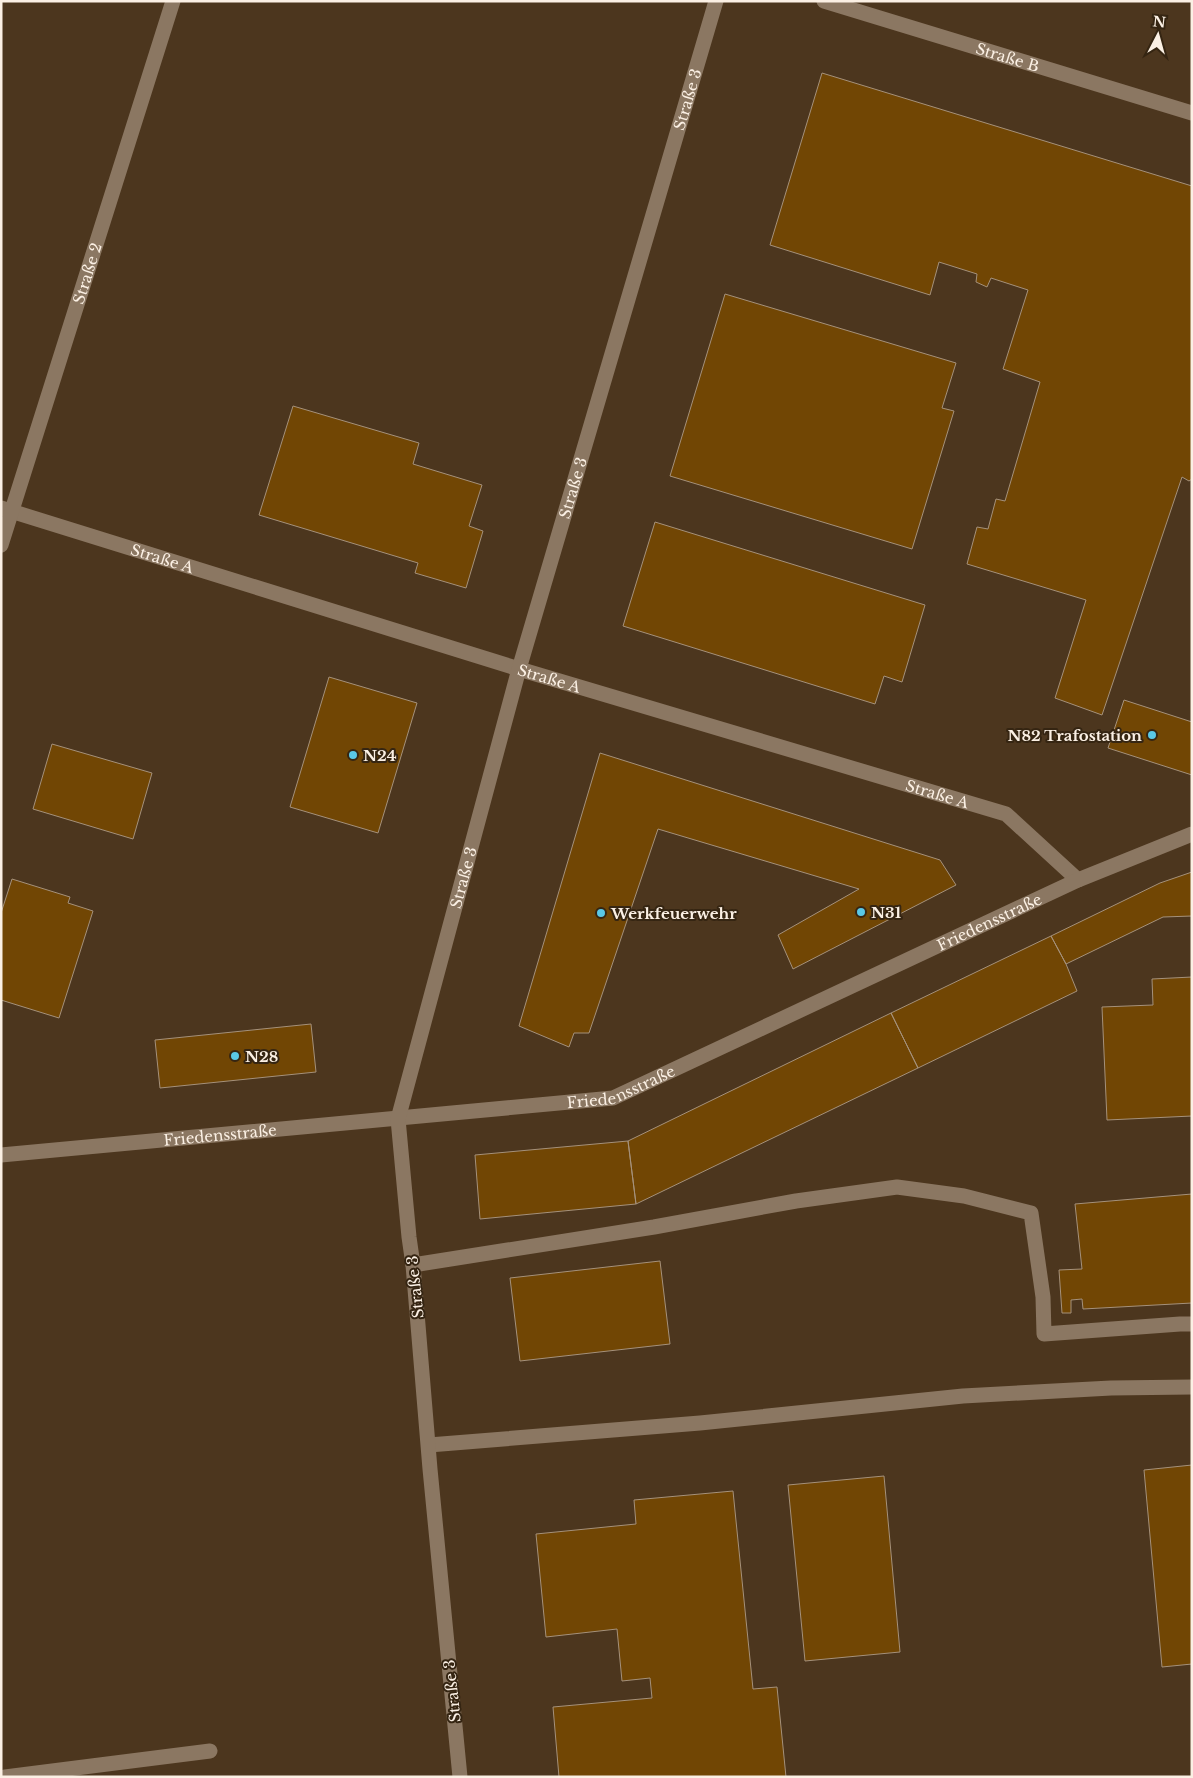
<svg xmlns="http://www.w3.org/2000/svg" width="1193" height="1778" viewBox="0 0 1193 1778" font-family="'Libre Baskerville',serif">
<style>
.built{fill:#4c361e}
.building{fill:#714604;stroke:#a5917b}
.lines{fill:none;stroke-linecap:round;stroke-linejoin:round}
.minor{stroke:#8b7762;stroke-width:15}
.poi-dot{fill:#5ac8e6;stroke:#352512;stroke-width:2}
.labels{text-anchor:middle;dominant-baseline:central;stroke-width:4;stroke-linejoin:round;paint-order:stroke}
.street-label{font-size:15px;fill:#fbf0e4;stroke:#352512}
.poi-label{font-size:15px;font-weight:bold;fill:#fbf0e4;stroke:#352512;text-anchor:start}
</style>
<rect width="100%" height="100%" fill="#402f1c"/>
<path class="built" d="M1,1H1192V1777H1Z"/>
<path class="building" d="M822,73L1192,186V479L1189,481L1182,477L1102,715L1055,698L1086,600L967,564L977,527L988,529L996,499L1005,501L1040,382L1003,369L1028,290L991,278L987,287L976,282L977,274L939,262L930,295L770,245Z
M725,294L956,363L942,408L954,411L912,549L670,476Z
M293,406L419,443L413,464L482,485L469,526L483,531L466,588L415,573L418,563L259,515Z
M655,522L925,605L902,682L884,676L875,704L623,626Z
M329,677L417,703L378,833L290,807Z
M1124,700L1192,722V775L1108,748Z
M52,744L152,773L133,839L33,809Z
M600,753L940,860L956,885L793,969L778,935L859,889L658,829L589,1033H574L569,1047L519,1026Z
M1192,872V916L1163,917L1066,964L1051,936L1160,883Z
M12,879L70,897L68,903L93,911L59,1018L1,1000V913Z
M1051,936L1066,964L1077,991L918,1068L891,1013Z
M1192,977V1116L1107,1120L1102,1007L1153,1005L1152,979Z
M891,1013L918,1068L636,1204L628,1141Z
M311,1024L316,1072L160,1088L155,1040Z
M628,1141L636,1204L480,1219L475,1155Z
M1192,1194V1303L1083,1309L1082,1299L1071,1300V1313H1062L1059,1270L1082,1269L1075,1204Z
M660,1261L670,1344L520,1361L510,1278Z
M1192,1465V1664L1162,1667L1144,1470Z
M884,1476L900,1652L805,1661L788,1485Z
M733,1491L753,1689L777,1687L786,1777H559L553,1707L652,1698L650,1678L622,1681L617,1629L546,1637L536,1534L636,1524L634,1500Z"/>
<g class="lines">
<g class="minor">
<path id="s1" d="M824,1L1192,113"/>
<path id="s2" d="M1,508L519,669L1006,814L1078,880"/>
<path id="s3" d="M1,545L173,1"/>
<path id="s4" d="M1,1155L613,1098L1078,880L1192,834"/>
<path d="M413,1265L654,1227L796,1201L897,1187L964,1196L1031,1213L1043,1297L1044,1334L1180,1324H1192"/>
<path d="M429,1445L700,1423L963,1396L1111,1388L1192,1387"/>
<path d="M5,1777L210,1751"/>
<path id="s5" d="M460,1777L430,1469L413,1265L409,1237L398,1119L519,669L716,1"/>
</g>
</g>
<g class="poi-dot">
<circle cx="1152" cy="735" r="5"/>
<circle cx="353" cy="755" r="5"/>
<circle cx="861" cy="912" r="5"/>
<circle cx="601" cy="913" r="5"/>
<circle cx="235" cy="1056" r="5"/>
</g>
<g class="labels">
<g class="street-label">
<text stroke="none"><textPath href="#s1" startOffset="192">Straße B</textPath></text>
<text stroke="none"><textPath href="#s5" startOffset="1721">Straße 3</textPath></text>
<text stroke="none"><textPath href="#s3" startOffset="285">Straße 2</textPath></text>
<text stroke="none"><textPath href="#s5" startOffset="1316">Straße 3</textPath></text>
<text stroke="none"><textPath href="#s2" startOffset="169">Straße A</textPath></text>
<text stroke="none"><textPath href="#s2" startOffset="574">Straße A</textPath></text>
<text stroke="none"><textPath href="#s2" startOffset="979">Straße A</textPath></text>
<text stroke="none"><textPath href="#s5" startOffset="911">Straße 3</textPath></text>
<text stroke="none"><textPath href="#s4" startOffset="1030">Friedensstraße</textPath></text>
<text stroke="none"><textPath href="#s4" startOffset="625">Friedensstraße</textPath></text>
<text stroke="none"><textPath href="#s4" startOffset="220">Friedensstraße</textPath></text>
<text transform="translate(415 1287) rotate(-96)">Straße 3</text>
<text transform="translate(452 1691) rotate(-96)">Straße 3</text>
</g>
<g class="poi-label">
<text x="1142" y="735" text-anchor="end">N82 Trafostation</text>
<text x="363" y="755">N24</text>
<text x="871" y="912">N31</text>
<text x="611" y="913">Werkfeuerwehr</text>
<text x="245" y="1056">N28</text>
</g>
</g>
<rect width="1193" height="1778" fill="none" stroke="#fbf0e4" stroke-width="5"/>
<g transform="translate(1158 35) rotate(6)" stroke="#352512" stroke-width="4" paint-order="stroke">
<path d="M0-4L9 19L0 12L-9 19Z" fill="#fbf0e4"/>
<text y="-8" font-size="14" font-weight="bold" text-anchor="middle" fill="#fbf0e4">N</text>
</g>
</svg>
